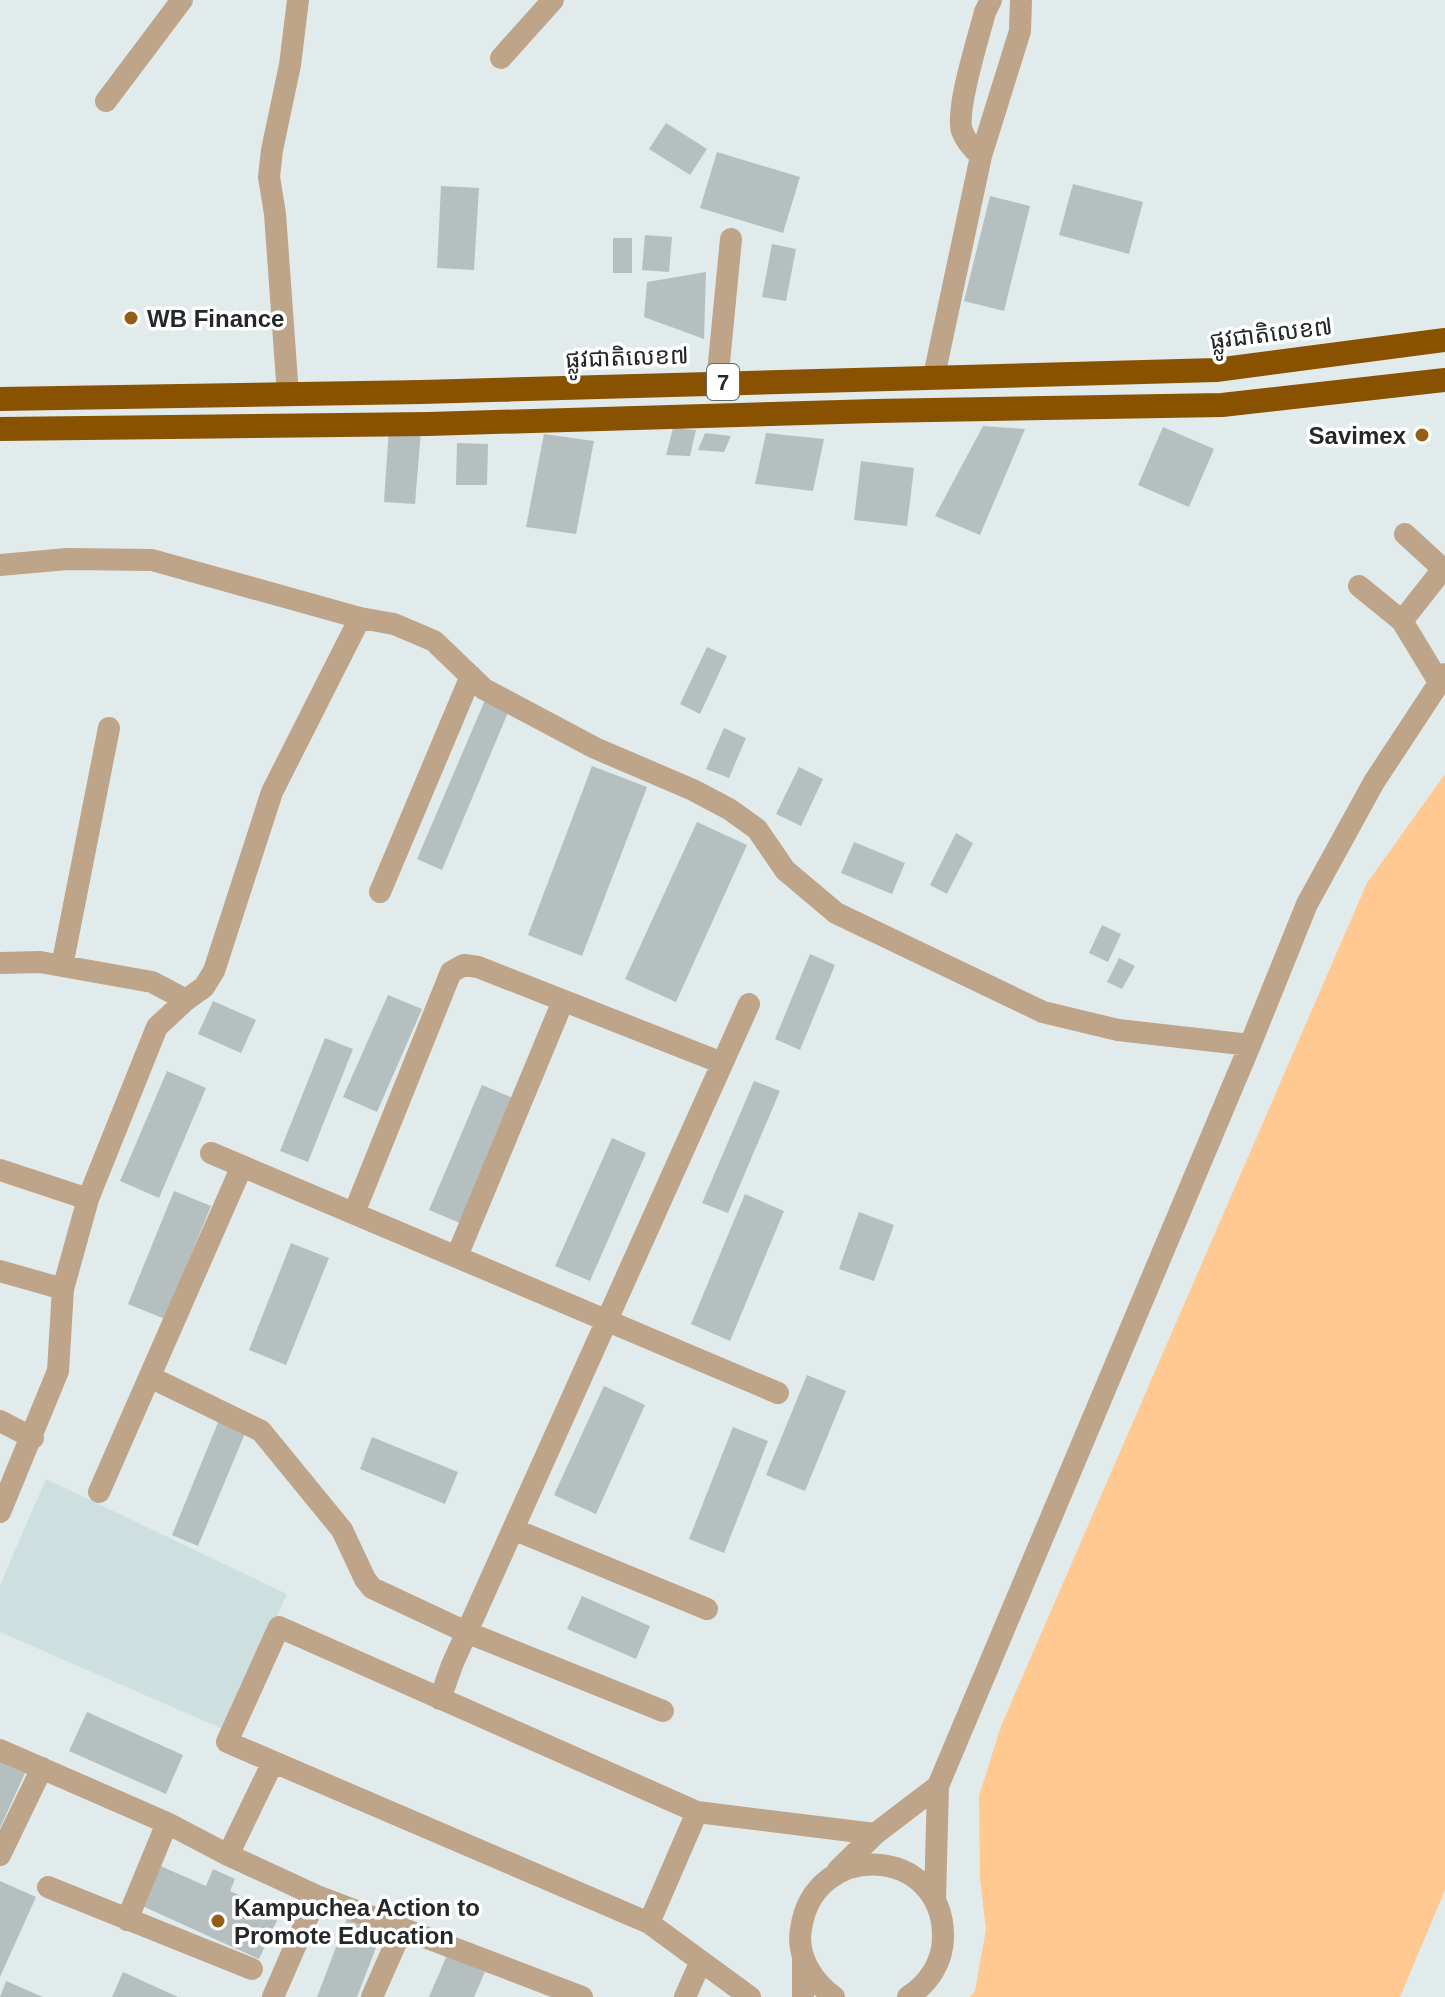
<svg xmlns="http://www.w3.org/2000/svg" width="1445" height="1997" viewBox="0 0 1445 1997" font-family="Helvetica,'Noto Sans Khmer',sans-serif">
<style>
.built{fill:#cedfe0}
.green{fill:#ffc991}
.building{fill:#b6bfbf}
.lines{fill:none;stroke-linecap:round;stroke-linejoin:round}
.minor{stroke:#bea489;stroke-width:22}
.highway{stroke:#895200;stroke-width:24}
.poi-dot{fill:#955e17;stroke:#fff;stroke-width:3}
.labels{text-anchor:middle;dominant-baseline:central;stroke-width:7;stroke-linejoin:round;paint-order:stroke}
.shield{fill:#fff;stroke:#666868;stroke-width:2}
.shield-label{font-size:22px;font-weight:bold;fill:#252828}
.poi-label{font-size:24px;font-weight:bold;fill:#252828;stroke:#fff;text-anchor:start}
.street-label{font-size:24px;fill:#252828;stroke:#fff}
</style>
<rect width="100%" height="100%" fill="#e2ebeb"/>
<path class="built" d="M46,1479L287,1594L225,1730L0,1632V1585Z"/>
<path class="green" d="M1445,774V1890L1400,1997H970L975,1991L986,1929L980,1879L979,1796L1001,1726L1367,883Z"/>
<path class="building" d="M666,123L707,149L690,175L649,149Z
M717,152L800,177L783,233L700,208Z
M1073,184L1143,202L1129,254L1059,235Z
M441,186L479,188L474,270L437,268Z
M990,196L1030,206L1004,311L964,301Z
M645,235L672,237L669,272L642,270Z
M613,238H632V273H613Z
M772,244L796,249L786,301L762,297Z
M706,272L704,339L644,317L647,282Z
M983,426L1025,429L980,535L935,516Z
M389,427L421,430L415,504L384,502Z
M1163,427L1214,449L1189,507L1138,485Z
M673,428L696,430L690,456L666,455Z
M705,433L731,436L724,452L698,450Z
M766,433L824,439L813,491L755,484Z
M544,434L594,441L576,534L526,527Z
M457,443L488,444L487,485H456Z
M861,461L914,468L907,526L854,520Z
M707,647L727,656L700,714L680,704Z
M485,700L509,710L442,870L417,859Z
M724,728L746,738L729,778L706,769Z
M592,766L647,787L582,956L528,935Z
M799,767L823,779L801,826L776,814Z
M697,822L747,845L676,1002L625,979Z
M956,833L973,843L947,894L930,885Z
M854,842L905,863L892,894L841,873Z
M1102,925L1121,934L1108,962L1089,953Z
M810,954L835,965L800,1050L775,1039Z
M1119,958L1135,966L1122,989L1107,982Z
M388,995L422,1009L377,1112L343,1097Z
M213,1001L256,1020L241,1053L198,1034Z
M325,1038L353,1049L308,1162L280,1151Z
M167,1071L206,1088L159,1198L120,1181Z
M754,1081L780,1091L728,1213L702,1203Z
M482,1085L513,1098L460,1223L429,1210Z
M612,1138L646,1153L590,1281L555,1266Z
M174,1191L211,1206L165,1319L128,1304Z
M745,1194L784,1211L730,1341L691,1324Z
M859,1212L894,1225L874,1281L839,1269Z
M291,1243L329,1258L286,1365L249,1350Z
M807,1375L846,1391L805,1491L766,1475Z
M604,1386L645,1405L596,1514L554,1495Z
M219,1420L246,1431L198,1546L172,1535Z
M733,1427L768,1441L724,1553L689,1539Z
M372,1437L458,1472L445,1504L360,1469Z
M582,1596L650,1626L636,1659L567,1629Z
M87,1712L183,1755L166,1794L69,1751Z
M0,1759L26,1771L0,1828Z
M156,1864L206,1886L213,1869L235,1879L230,1891L280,1914L259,1959L138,1904Z
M0,1881L36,1897L0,1977Z
M349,1913L384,1927L357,1997H317Z
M447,1955L485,1972L474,1997H429Z
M123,1972L178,1997H112Z
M6,1981L43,1997H0Z"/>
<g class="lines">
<path class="minor" d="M501,58L553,0
M106,101L182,0
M981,156C973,149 966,142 962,131C955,110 979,36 985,12L991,0
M934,376L981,156L1020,31L1021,0
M717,383L731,239
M288,395L275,214L269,177L272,150L290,65L298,0
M1405,534L1443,569
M0,565L67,559L152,560L360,618L394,624L434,641L484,689L595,748L693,790L729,809L757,829L785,870L836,913L1043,1012L1118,1030L1250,1045
M1359,586L1402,621
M1439,682L1402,621L1443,569L1445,570
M380,892L471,676
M0,963L40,962L152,982L186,1000
M62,966L109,728
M211,1153L778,1393
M0,1170L88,1199
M354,1213L451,972L464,965L478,967L722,1063
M457,1256L563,1001
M0,1271L63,1289
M150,1377L261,1431L342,1530L365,1579L372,1588L466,1632L663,1711
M0,1421L33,1438
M99,1492L242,1166
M0,1512L58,1371L63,1289L88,1199L157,1027L186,1000L204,987L214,971L272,792L360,618
M513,1529L707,1609
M440,1699L452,1665L749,1004
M0,1750L167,1823L228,1855
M273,1762L228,1855L317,1896L582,1997
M0,1855L42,1768
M838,1870L875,1834L938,1786
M48,1887L252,1969
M935,1901L938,1786L1250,1045L1307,904L1374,782L1445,674
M127,1920L167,1823
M649,1923L697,1812
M273,1997L317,1896
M372,1997L402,1929
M685,1997L701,1961
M750,1997L649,1923L227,1742L279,1627L697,1812L875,1834
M803,1997V1959
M834,1997C813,1982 796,1956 801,1929C814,1838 944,1846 943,1937C943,1962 929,1983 908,1997"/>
<path class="highway" d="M0,399L422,392L1216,370L1445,340
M0,429L428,424L875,411L1222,405L1445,380"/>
</g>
<g class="poi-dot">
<circle cx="131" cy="318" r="8"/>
<circle cx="1422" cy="435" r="8"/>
<circle cx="218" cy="1921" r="8"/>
</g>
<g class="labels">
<rect class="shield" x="707" y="364" width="32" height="36" rx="6"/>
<g class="shield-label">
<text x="723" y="382">7</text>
</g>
<g class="poi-label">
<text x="147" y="318">WB Finance</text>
<text x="1406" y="435" text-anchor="end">Savimex</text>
<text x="234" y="1907">Kampuchea Action to<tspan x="234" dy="28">Promote Education</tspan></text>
</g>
<g class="street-label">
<text transform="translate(1271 333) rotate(-7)">ផ្លូវជាតិលេខ៧</text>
<text transform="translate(627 357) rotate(-2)">ផ្លូវជាតិលេខ៧</text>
</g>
</g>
</svg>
